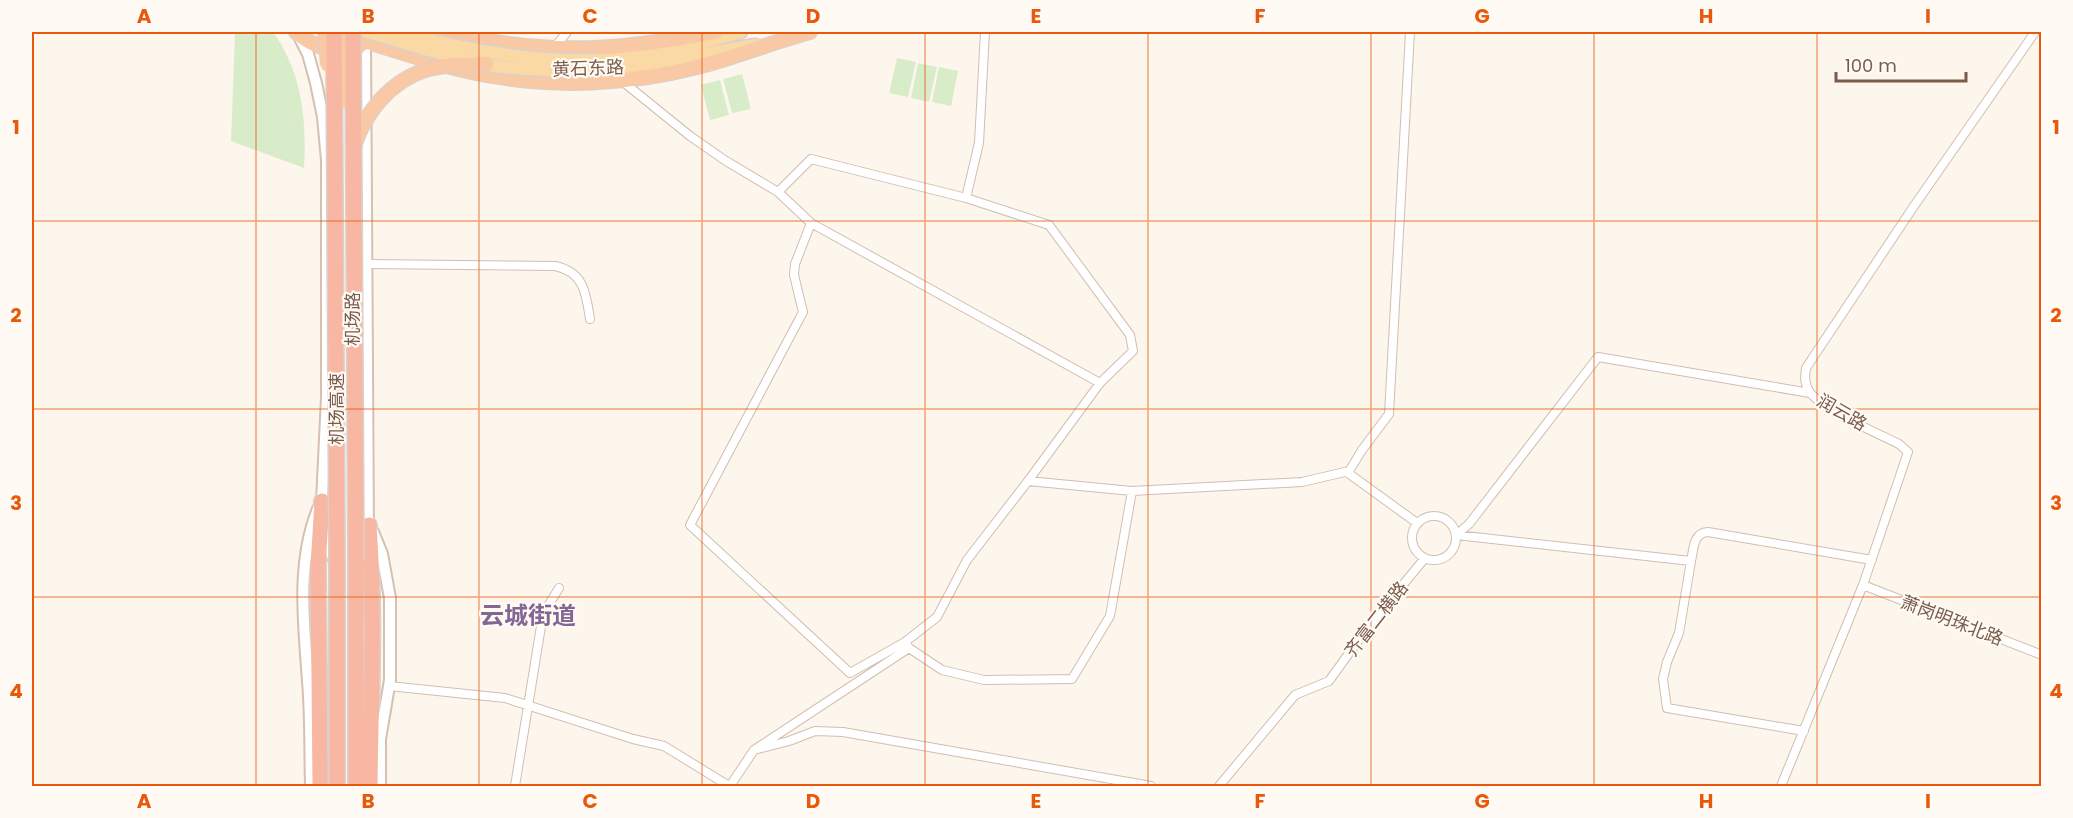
<svg xmlns="http://www.w3.org/2000/svg" width="2073" height="818" viewBox="0 0 2073 818" font-family="Poppins,'Noto Sans SC',sans-serif">
<style>
.green{fill:#d8ecc9}
.lines{fill:none;stroke-linecap:round;stroke-linejoin:round}
.minor-casing{stroke:#d1beb0;stroke-width:10}
.secondary-casing{stroke:#d6c0b0;stroke-width:14}
.primary-casing{stroke:#dad1cd;stroke-width:15}
.trunk-casing{stroke:#dad1cd;stroke-width:16}
.motorway-casing{stroke:#dad1cd;stroke-width:18}
.minor{stroke:#fff;stroke-width:8}
.secondary{stroke:#fff;stroke-width:10}
.primary{stroke:#fbd9a5;stroke-width:12}
.trunk{stroke:#f9c8a4;stroke-width:14}
.motorway{stroke:#f7b7a3;stroke-width:15}
.primary-bridge-casing{stroke:#dad1cd;stroke-width:15;stroke-linecap:butt}
.trunk-bridge-casing{stroke:#dad1cd;stroke-width:16;stroke-linecap:butt}
.motorway-bridge-casing{stroke:#dad1cd;stroke-width:18;stroke-linecap:butt}
.primary-bridge{stroke:#fbd9a5;stroke-width:12}
.trunk-bridge{stroke:#f9c8a4;stroke-width:14}
.motorway-bridge{stroke:#f7b7a3;stroke-width:15}
.grid{fill:none;stroke:#e8590c;stroke-width:1.5;stroke-opacity:0.55}
.labels{text-anchor:middle;dominant-baseline:central;stroke-width:4.5;stroke-linejoin:round;paint-order:stroke}
.street-label{font-size:18px;fill:#7a5c4d;stroke:#fffaf3}
.district-label{font-size:24px;font-weight:bold;fill:#846695;stroke:#fffaf3}
.neatline{fill:none;stroke:#e8590c;stroke-width:2}
.grid-label{font-size:20px;text-anchor:middle;font-weight:bold;fill:#e8590c}
</style>
<rect width="100%" height="100%" fill="#fdf6ec"/>
<path class="green" d="M235,32H273C302,72 307,120 304,168L231,141Z
M897,58L916,62L908,97L889,93Z
M918,63L937,67L929,102L911,98Z
M939,67L958,71L951,106L932,102Z
M742,74L751,109L732,113L723,79Z
M720,80L729,115L710,120L701,85Z"/>
<g class="lines">
<defs>
<path id="minor" d="M1410,32L1389,414L1362,450L1348,473L1417,523
M553,49L567,32
M622,81L690,136L726,161L778,192L811,223L1100,383
M778,192L811,159L966,198L1049,225L1130,335L1133,351L1100,383L1028,481
M966,198L979,143L985,32
M811,223L795,264L794,275L803,312L690,525L850,673L905,642L909,648L942,670L984,680L1072,679L1110,616L1132,491
M367,264L555,266C584,272 586,293 590,319
M1412 538a22 22 0 1 1 44 0a22 22 0 1 1-44 0Z
M1456,535L1469,524L1598,357L1810,393
M1456,535L1691,561C1694,548 1693,533 1708,532L1872,560
M1691,561L1679,633L1667,662L1663,679L1667,708L1804,731
M1863,585L2042,655
M905,642L937,617L967,560L1028,481L1132,491L1302,482L1349,471
M389,686L505,698L633,739L664,746L729,786
M754,750L789,741L815,731L843,732L1151,786
M515,786L543,614L559,588
M730,786L754,750L909,648
M1219,786L1295,695L1329,681L1368,627L1425,558
M1781,786L1863,585L1908,452L1899,444C1879,434 1819,408 1809,391C1804,383 1805,377 1806,368L1914,206L2035,32"/>
<path id="secondary" d="M298,34L308,54L316,83L323,117L327,160V397L322,501L332,556
M366,37L365,41L368,531
M373,532L382,554L390,598V680L380,739V786
M311,786C310,751 311,716 308,681C304,624 296,563 318,509"/>
<path id="primary" d="M598,60L679,49L741,32
M599,70L639,66L755,45"/>
<path id="trunk" d="M296,32C314,48 333,53 356,49L365,41C407,54 449,69 493,76C558,88 632,84 697,67C735,58 772,42 810,32
M441,32C456,37 474,39 490,41C568,55 638,47 715,32"/>
<path id="motorway" d="M369,525C375,613 371,698 370,786
M356,559V786
M337,560V786
M320,786L318,567L322,501"/>
</defs>
<use href="#minor" class="minor-casing"/>
<use href="#secondary" class="secondary-casing"/>
<use href="#primary" class="primary-casing"/>
<use href="#trunk" class="trunk-casing"/>
<use href="#motorway" class="motorway-casing"/>
<use href="#minor" class="minor"/>
<use href="#secondary" class="secondary"/>
<use href="#primary" class="primary"/>
<use href="#trunk" class="trunk"/>
<use href="#motorway" class="motorway"/>
<defs>
<path id="primary-bridge" d="M367,32C406,43 444,56 483,64C521,71 561,71 599,70
M400,32C466,50 529,62 598,60"/>
<path id="trunk-bridge" d="M325,32L328,65
M340,32L347,101
M354,146C366,111 390,82 425,70C444,64 466,65 486,64"/>
<path id="motorway-bridge" d="M334,32L337,560
M353,32L356,559"/>
</defs>
<use href="#primary-bridge" class="primary-bridge-casing"/>
<use href="#trunk-bridge" class="trunk-bridge-casing"/>
<use href="#motorway-bridge" class="motorway-bridge-casing"/>
<use href="#primary-bridge" class="primary-bridge"/>
<use href="#trunk-bridge" class="trunk-bridge"/>
<use href="#motorway-bridge" class="motorway-bridge"/>
</g>
<path class="grid" d="M256,32V786M479,32V786M702,32V786M925,32V786M1148,32V786M1371,32V786M1594,32V786M1817,32V786M32,221H2042M32,409H2042M32,597H2042"/>
<g class="labels">
<g class="street-label">
<text transform="translate(588 68) rotate(-2)">黄石东路</text>
<text transform="translate(352 319) rotate(-90)">机场路</text>
<text transform="translate(336 409) rotate(-90)">机场高速</text>
<text transform="translate(1842 412) rotate(30)">润云路</text>
<text transform="translate(1376 619) rotate(-52)">齐富二横路</text>
<text transform="translate(1952 620) rotate(21)">萧岗明珠北路</text>
</g>
<g class="district-label">
<text x="528" y="615">云城街道</text>
</g>
</g>
<rect width="2073" height="818" fill="none" stroke="#fffaf3" stroke-width="66"/>
<path d="M1836 72v9h130v-9" fill="none" stroke="#7a5c4d" stroke-width="3"/>
<text x="1845" y="72" font-size="18" fill="#7a5c4d" stroke="#fffaf3" stroke-width="4.5" paint-order="stroke">100 m</text>
<rect x="33" y="33" width="2007" height="752" class="neatline"/>
<g class="grid-label">
<text x="144" y="23">A</text>
<text x="368" y="23">B</text>
<text x="590" y="23">C</text>
<text x="813" y="23">D</text>
<text x="1036" y="23">E</text>
<text x="1260" y="23">F</text>
<text x="1482" y="23">G</text>
<text x="1706" y="23">H</text>
<text x="1928" y="23">I</text>
<text x="16" y="134">1</text>
<text x="2056" y="134">1</text>
<text x="16" y="322">2</text>
<text x="2056" y="322">2</text>
<text x="16" y="510">3</text>
<text x="2056" y="510">3</text>
<text x="16" y="698">4</text>
<text x="2056" y="698">4</text>
<text x="144" y="808">A</text>
<text x="368" y="808">B</text>
<text x="590" y="808">C</text>
<text x="813" y="808">D</text>
<text x="1036" y="808">E</text>
<text x="1260" y="808">F</text>
<text x="1482" y="808">G</text>
<text x="1706" y="808">H</text>
<text x="1928" y="808">I</text>
</g>
</svg>
